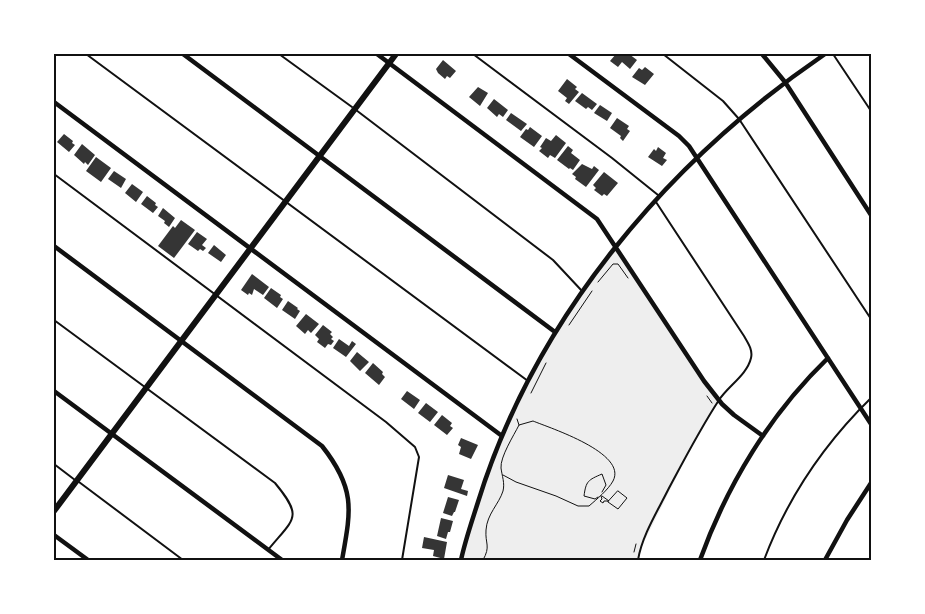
<svg xmlns="http://www.w3.org/2000/svg" width="925" height="614" viewBox="0 0 925 614" font-family="Helvetica,sans-serif">
<style>
.green{fill:#eee}
.building{fill:#353535}
.lines{fill:none;stroke-linecap:round;stroke-linejoin:round}
.path{stroke:#111;stroke-width:1}
.service{stroke:#111;stroke-width:2}
.minor{stroke:#111;stroke-width:4.5}
.secondary{stroke:#111;stroke-width:6}
.neatline{fill:none;stroke:#111;stroke-width:2}
</style>
<rect width="100%" height="100%" fill="#fff"/>
<path class="green" d="M616,247L719,400L696,438L640,550L638,560H461L498,443L558,327Z"/>
<path class="building" d="M616,54H629L637,60L630,69L622,62L618,67L610,61Z
M443,60L456,71L450,78L447,76L445,79L438,73L436,69Z
M645,67L654,74L645,85L632,77L639,68L642,70Z
M567,79L577,87L575,89L579,92L569,104L565,101L567,98L558,91Z
M478,87L488,93L480,106L469,97Z
M582,93L597,104L592,110L588,107L586,109L575,101Z
M494,99L508,110L503,117L499,114L497,117L487,108Z
M600,105L612,113L607,121L594,113Z
M511,113L527,124L521,131L506,120Z
M617,118L629,126L627,129L630,131L623,141L620,138L621,136L610,128Z
M530,127L542,136L534,147L520,137L526,129L528,130Z
M64,134L73,141L72,143L75,145L69,152L57,142Z
M556,135L566,143L555,158L550,155L548,158L539,151L542,148L540,147L546,138L551,141Z
M82,144L95,155L88,165L85,162L84,164L74,155Z
M568,146L573,150L571,153L580,160L573,170L570,168L569,169L557,160Z
M658,147L666,153L663,158L667,160L662,166L648,157L654,149L656,151Z
M96,157L111,168L101,182L86,171Z
M582,164L592,169L594,166L599,170L586,187L575,179L576,177L572,174Z
M114,171L126,179L121,188L108,179Z
M604,172L618,183L607,196L604,194L602,196L594,190L596,188L593,185Z
M132,184L143,192L136,202L125,193Z
M147,196L156,203L155,205L158,207L153,213L141,204Z
M163,208L175,218L169,227L164,223L165,221L158,216Z
M181,220L195,230L174,258L158,246L173,226L175,228Z
M197,232L207,239L202,245L206,248L203,251L200,249L198,251L188,244Z
M214,245L226,255L221,262L208,253Z
M252,274L269,287L263,295L254,289L252,295L249,293L248,295L241,290Z
M271,288L281,295L280,297L283,299L277,308L264,298Z
M288,301L298,308L297,309L300,311L295,319L282,310Z
M306,314L319,324L311,333L308,330L305,334L296,326Z
M323,325L332,332L330,334L333,337L331,339L334,341L331,345L328,344L325,348L317,342L319,339L315,335Z
M339,339L349,346L352,341L356,344L346,357L333,348Z
M357,352L369,362L360,371L350,361Z
M373,363L383,372L382,374L385,377L379,385L365,373Z
M407,391L420,400L414,409L401,399Z
M426,403L438,412L430,422L418,413Z
M442,415L452,423L450,426L453,428L447,435L434,425Z
M461,438L478,445L471,459L459,454L461,447L458,445Z
M448,475L464,480L461,489L468,491L467,496L444,488Z
M448,497L459,500L455,512H454L452,516L443,513Z
M441,518L453,521L450,532H448L446,539L437,536Z
M424,537L447,542L444,559L433,556L434,550L422,548Z"/>
<g class="lines">
<path class="path" d="M598,282L613,264H618L628,278
M569,325L592,291
M531,393L546,363
M707,396L712,403
M517,419L519,425
M618,491L627,498L618,509L608,502Z
M601,496L602,499L600,501L603,503L604,501H609L602,496
M598,497L595,499L584,496C586,481 588,480 602,474L606,485L602,492
M634,552L636,544
M483,560C491,546 485,544 486,530C487,514 499,504 503,491C505,483 502,476 501,468C500,457 514,435 519,425L533,421C550,428 628,453 613,481C608,490 597,499 589,506H578L556,496L516,482L503,475"/>
<path class="service" d="M86,54L528,381
M279,54L352,107
M473,54L612,158L658,195
M663,54L723,101L739,119L871,319
M833,54L871,111
M356,110L553,260L582,291
M54,174L386,422L415,447L419,457L402,560
M54,320L275,483C304,518 294,518 268,550
M54,464L75,480
M79,482L183,560
M638,560C642,536 657,512 668,490C684,460 700,429 719,400C728,386 747,375 751,358C753,350 748,343 744,336L656,202
M764,560C787,499 825,443 871,398"/>
<path class="minor" d="M183,54L555,332
M377,54L597,219L704,381L722,404L734,415L763,436
M569,54L679,136L689,146L871,424
M762,54L785,82L871,215
M54,102L502,436
M54,246L322,446C356,489 351,510 342,560
M54,391L282,560
M54,535L88,560
M461,560C465,541 472,521 478,502C535,318 667,162 825,54
M700,560C727,485 770,414 828,358
M825,560L847,520L871,483"/>
<path class="secondary" d="M54,511L396,54"/>
</g>
<rect width="925" height="614" fill="none" stroke="#ffffff" stroke-width="110"/>
<rect x="55" y="55" width="815" height="504" class="neatline"/>
</svg>
